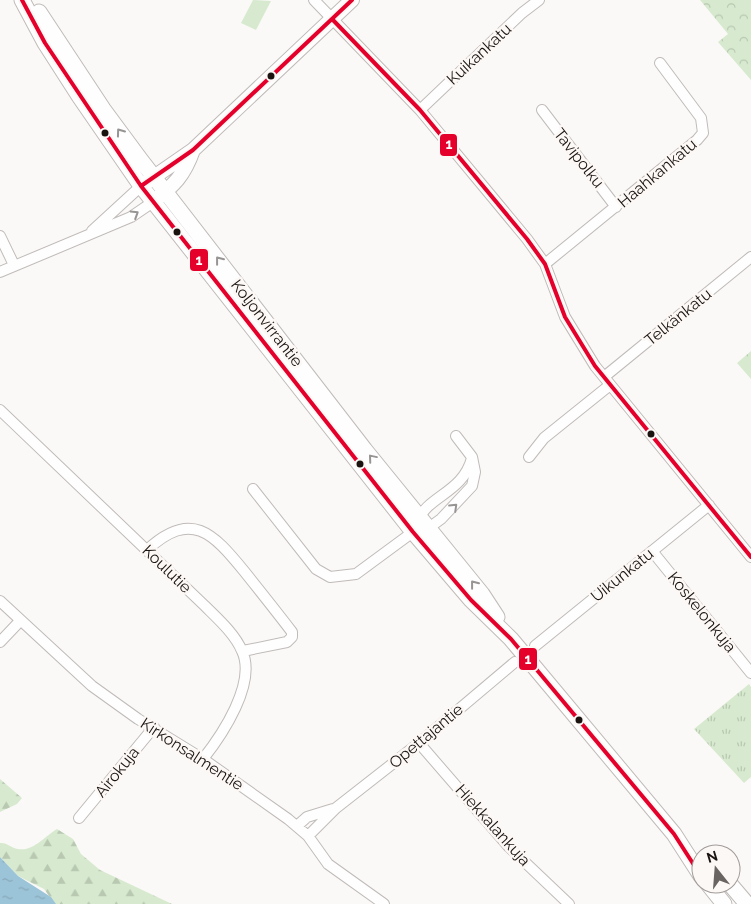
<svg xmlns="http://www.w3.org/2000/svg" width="751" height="904" viewBox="0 0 751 904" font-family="Raleway,sans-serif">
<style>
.grass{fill:url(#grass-tufts)}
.forest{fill:url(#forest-firs)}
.park{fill:url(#park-crowns)}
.pitch{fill:#d7eacf}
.water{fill:url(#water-ripples)}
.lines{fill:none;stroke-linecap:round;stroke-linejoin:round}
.minor-casing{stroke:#c0bbb9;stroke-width:12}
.tertiary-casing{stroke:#c0bbb9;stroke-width:16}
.secondary-casing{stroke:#c0bbb9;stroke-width:17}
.minor{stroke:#fefefe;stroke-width:10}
.tertiary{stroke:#fefefe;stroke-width:14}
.secondary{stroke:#fefefe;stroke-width:15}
.bus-1-casing{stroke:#fcf8f6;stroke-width:8}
.bus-1{stroke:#e4002b;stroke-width:4}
.oneway{stroke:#979493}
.bus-dot{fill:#1a1310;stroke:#fcf8f6;stroke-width:2}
.labels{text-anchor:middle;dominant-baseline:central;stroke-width:5;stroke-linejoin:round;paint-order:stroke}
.street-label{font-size:16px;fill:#1a1310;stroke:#fcf8f6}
.line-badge{stroke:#fcf8f6;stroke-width:2}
.badge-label{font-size:14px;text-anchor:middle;font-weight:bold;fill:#fff}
</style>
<defs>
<pattern id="grass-tufts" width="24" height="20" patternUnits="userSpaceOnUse" patternTransform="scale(1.25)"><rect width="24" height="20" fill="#d7eacf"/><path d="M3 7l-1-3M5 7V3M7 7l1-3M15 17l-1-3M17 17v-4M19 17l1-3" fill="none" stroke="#b8c8b1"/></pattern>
<pattern id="forest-firs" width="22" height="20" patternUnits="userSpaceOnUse" patternTransform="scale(1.25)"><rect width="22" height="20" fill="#d7eacf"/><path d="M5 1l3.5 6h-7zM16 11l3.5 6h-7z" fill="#b8c8b1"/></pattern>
<pattern id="park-crowns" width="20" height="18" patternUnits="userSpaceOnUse" patternTransform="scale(1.25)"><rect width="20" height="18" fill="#d7eacf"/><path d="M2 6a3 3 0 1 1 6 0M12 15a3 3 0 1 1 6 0" fill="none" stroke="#b8c8b1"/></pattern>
<pattern id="water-ripples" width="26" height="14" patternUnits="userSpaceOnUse" patternTransform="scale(1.25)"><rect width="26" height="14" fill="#9cc4d8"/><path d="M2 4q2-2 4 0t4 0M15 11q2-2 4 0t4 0" fill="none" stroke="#86a8b8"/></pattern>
</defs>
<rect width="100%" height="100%" fill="#fbf9f7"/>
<path class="grass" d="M749,684L751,687V777L744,783L694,729Z"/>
<path class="forest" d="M0,779L22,798L17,804L0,812Z
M57,829L73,839L81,854L100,870L172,904H55L44,889L18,876L0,857V843C7,842 11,848 18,849C33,852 45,836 57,829Z"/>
<path class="park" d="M700,0H751V80L718,42L728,34Z
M751,351V379L737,363Z"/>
<path class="pitch" d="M253,0L271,1L256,30L241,23Z"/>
<path class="water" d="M0,857L18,876L51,897L56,904H0Z"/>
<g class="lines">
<defs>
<path id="minor" d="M314,0L420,110L527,239L545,264L565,317L595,366L751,557
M420,110L522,13L539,0
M542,110L616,207
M92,231L141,186
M0,236L14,265
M545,264L697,140L703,133L701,118L660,63
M0,272L131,217L153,202
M604,377L751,257
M0,410L205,606C218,619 235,634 242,651C257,683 222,735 203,759
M529,457L544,438L610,385
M253,489L316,569L330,577L356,574L413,532L430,527L441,519L472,486L475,472L472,457L456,436
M418,521C427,496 463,493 472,458
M147,550C191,509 213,533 244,571C260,591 276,611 292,632V637L287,642L243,651
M652,551L751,673
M0,601L92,686L138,719L203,759L288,819L308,836L328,864L384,904
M0,642L20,621
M535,646L709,505
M419,743L509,847L569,904
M79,818L154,727
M297,826L307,817L333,809
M308,836L336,808L419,743L515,662"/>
<path id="tertiary" d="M141,186L193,150L352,0
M153,202C174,185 184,176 193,150"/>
<path id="secondary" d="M22,0L45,43L79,96L141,186L413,532L471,600L511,639L674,834L701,876
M39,12L103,109L140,159L365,450L482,594L497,617
M708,884L724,904
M730,884L747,904"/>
</defs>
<use href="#minor" class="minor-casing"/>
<use href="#tertiary" class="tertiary-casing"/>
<use href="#secondary" class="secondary-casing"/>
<use href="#minor" class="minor"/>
<use href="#tertiary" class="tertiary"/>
<use href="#secondary" class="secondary"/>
<defs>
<path id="bus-1" d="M22,0L45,43L141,186L413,532L471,600L511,639L674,834L701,876
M332,19L420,110L527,239L545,264L565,317L595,366L751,557
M141,186L193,150L352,0"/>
</defs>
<use href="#bus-1" class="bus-1-casing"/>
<use href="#bus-1" class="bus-1"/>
</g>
<defs><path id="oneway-chevron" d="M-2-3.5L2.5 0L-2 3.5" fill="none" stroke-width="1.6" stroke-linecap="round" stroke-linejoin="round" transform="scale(1.25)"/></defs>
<g class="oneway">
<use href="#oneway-chevron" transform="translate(120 132) rotate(-126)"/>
<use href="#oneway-chevron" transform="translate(135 214) rotate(-32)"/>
<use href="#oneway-chevron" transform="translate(219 260) rotate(-128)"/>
<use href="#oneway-chevron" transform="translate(372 458) rotate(-130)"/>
<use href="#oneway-chevron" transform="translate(454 507) rotate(-44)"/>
<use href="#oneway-chevron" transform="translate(474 584) rotate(-128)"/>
</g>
<g class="bus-dot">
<circle cx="271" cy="76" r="4.5"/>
<circle cx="105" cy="133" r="4.5"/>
<circle cx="177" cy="232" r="4.5"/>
<circle cx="651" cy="434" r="4.5"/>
<circle cx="360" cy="464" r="4.5"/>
<circle cx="579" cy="720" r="4.5"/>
</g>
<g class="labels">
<g class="street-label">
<text transform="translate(479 54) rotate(-43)">Kuikankatu</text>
<text transform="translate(579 158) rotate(52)">Tavipolku</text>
<text transform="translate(657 173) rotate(-40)">Haahkankatu</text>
<text transform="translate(678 317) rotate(-39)">Telkänkatu</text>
<text transform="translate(267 323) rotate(52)">Koljonvirrantie</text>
<text transform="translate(167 569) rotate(44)">Koulutie</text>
<text transform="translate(622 575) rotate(-39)">Uikunkatu</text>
<text transform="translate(702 612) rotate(51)">Koskelonkuja</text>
<text transform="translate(426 736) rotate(-40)">Opettajantie</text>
<text transform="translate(192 754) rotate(33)">Kirkonsalmentie</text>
<text transform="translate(117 772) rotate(-51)">Airokuja</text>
<text transform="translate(493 825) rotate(48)">Hiekkalankuja</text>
</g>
</g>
<g class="line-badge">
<rect x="439" y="133" width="19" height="24" rx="5" fill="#e4002b"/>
<rect x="189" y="248" width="20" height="24" rx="5" fill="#e4002b"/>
<rect x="518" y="647" width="20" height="24" rx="5" fill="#e4002b"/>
</g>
<g class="badge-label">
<text x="449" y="149">1</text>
<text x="199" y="265">1</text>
<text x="528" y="664">1</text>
</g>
<g transform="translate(716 869) rotate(343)"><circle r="24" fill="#fcf8f6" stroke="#a29c9a"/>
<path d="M0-4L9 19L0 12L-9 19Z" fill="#696461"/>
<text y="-8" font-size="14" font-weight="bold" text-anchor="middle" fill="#1a1310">N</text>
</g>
</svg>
